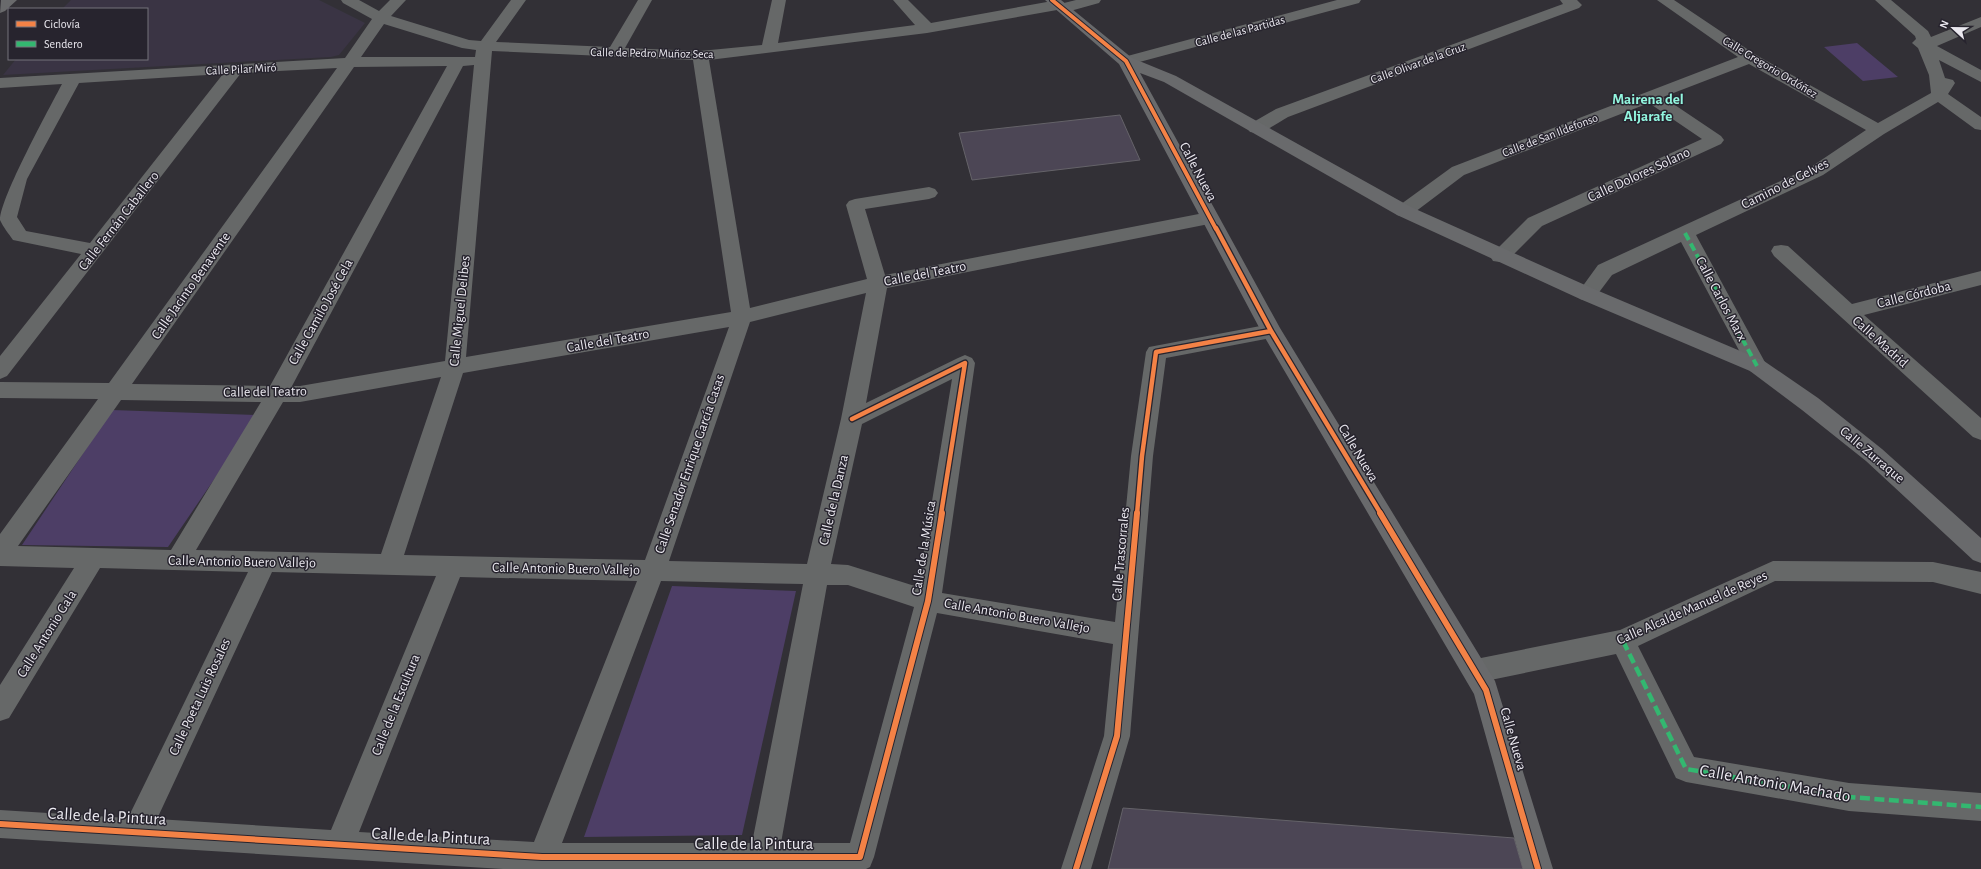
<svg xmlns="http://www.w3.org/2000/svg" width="1981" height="869" viewBox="0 0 1981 869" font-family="'Alegreya Sans',sans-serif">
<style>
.built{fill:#3a3444}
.green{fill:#4d3e66}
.building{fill:#4c4655;stroke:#656369}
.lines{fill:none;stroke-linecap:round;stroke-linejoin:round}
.street{fill:#666868;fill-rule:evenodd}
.secondary{fill:#696a6c;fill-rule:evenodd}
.quiet-far1{stroke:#33b770;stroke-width:4;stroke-dasharray:8 4;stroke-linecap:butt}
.quiet{stroke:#33b770;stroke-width:4.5;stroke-dasharray:10 4.5;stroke-linecap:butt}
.cycleway-far2-casing{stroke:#27242e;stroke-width:6}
.cycleway-far1-casing{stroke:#27242e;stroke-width:7}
.cycleway-casing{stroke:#27242e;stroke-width:8}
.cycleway-far2{stroke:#f48246;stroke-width:4}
.cycleway-far1{stroke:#f48246;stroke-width:4.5}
.cycleway{stroke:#f48246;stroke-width:6}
.labels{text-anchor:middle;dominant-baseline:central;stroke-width:3;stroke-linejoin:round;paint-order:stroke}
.far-street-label{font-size:12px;fill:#eae8ef;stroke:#27242e}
.street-label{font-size:14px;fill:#eae8ef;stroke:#27242e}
.far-district-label{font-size:15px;font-weight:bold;fill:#92f6df;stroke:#27242e}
.near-street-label{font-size:17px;fill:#eae8ef;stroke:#27242e}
</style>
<rect width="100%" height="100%" fill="#323036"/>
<path class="built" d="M71,0H319L365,23L339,55L331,57L3,75L16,59H147V9H62Z"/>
<path class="green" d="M1857,43L1898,77L1863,81L1824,47Z
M112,410L258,415L168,547L22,545Z
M672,586L796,591L742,835L584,837Z"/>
<path class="building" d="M1120,115L1140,160L972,180L959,133Z
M1123,808L1514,838L1523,869H1108Z"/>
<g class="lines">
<path class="street" d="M341,0H359L379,11L390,0H406L391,16L469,40L481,41L511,0H526L496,42L610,47L638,0H652L625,48L700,51L762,45L772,0H786L778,43L915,25L893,0H908L931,23L1058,0L1064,3L1076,0H1101L1099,3L1063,13L1057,10L927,33L709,60L750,308L867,279L846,205L849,201L855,199L929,187L935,189L938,193L935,197L929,199L865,209L885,275L1209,212L1216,214L1218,218L1216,222L1209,224L887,288L866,403L958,358L965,355L972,358L975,363L942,593L1115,622L1131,456L1146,352L1149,347L1271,324L1278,326L1281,331L1278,336L1271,338L1166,358L1153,456L1130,736L1091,869H1061L1104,736L1113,644L937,613L874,857L870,867L866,869H503L0,838V810L128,818L248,572L100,568L9,718L0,721V685L74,568L0,566V534L98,399L0,398V382L109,383L337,68L241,73L7,376L0,379V356L81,254L13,240C9,234 3,227 0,220C0,198 50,107 62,84L0,88V78L345,58L372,19L343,3ZM384,24L462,48L476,50L475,57H361ZM492,51L693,60L731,312L466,357ZM474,65L445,361L300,386H292L463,66ZM447,66L270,386L132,384L354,67ZM223,74L90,243L26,231L17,217L27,179L79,83ZM866,293L841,419L807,564L669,561L750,322ZM729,327L645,560L404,555L463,373ZM441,377L381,554L196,550L283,402H300ZM952,379L918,587L848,565L831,564L862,424ZM121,400L261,402L171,550L18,546ZM272,572L436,576L331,830L157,819ZM460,577L637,581L534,842L359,832ZM661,581L803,584L752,843H562ZM827,585H848L914,607L850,843H781Z
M1337,0H1361L1359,3L1132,64L1126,66L1120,64L1118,61L1120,58Z
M1560,0H1577L1582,5L1579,8L1288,117C1277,123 1263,135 1250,132L1247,128L1250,124L1276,109L1563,4Z
M1657,0H1674L1756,55L1878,123L1931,93L1929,75L1918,48L1912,43L1916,39L1915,36L1875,0H1891L1928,31L1931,37L1981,17V27L1937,46L1981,70V82L1939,60L1945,78L1953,80L1955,83L1948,94L1981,117V130L1975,129L1938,102L1884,134L1823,175L1696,235L1767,366L1764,371L1757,374L1750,371L1681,242L1612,275L1594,299L1587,301L1580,299L1577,294L1598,265L1811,167L1866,130L1749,64L1663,97L1721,136L1724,140L1721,144L1542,226L1507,261L1500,262L1493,261L1490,256L1528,218L1702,139L1649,103L1464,175L1411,215L1404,217L1397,215L1395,211L1397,207L1452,167L1738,57Z
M1781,245L1788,246L1852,304L1981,271V285L1864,315L1981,418V440L1973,437L1774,256L1771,251L1774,246Z
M1773,561L1933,562L1981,572V594L1933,582L1775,581L1638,646L1694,757L1849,783L1981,793V821L1849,811L1686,782L1676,778L1616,654L1476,683L1467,679L1463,671L1467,663L1476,659L1620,630Z"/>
<path class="secondary" d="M17,0L5,11L0,13L1,0Z
M1045,0H1061L1132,58L1176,76L1411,207L1594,289L1764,361L1818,398L1882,449L1981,538V563L1973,560L1866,461L1802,410L1750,371L1580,299L1397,215L1164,82L1140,73L1280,328L1495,681L1553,869H1523L1474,694L1261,331L1119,64Z"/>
<path class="quiet-far1" d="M1685,233L1757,366"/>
<path class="quiet" d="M1623,641L1686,769L1849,797L1981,807"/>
<defs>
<path id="cycleway-far2" d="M1052,0L1126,61L1216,229"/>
<path id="cycleway-far1" d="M1216,228L1271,331L1381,514
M852,419L965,363L941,514
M1137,514L1142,456L1156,352L1271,331"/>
<path id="cycleway" d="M1380,513L1486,690L1538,869
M0,824L542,857H860L928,601L942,513
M1076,869L1117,736L1137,513"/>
</defs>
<use href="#cycleway-far2" class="cycleway-far2-casing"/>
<use href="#cycleway-far1" class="cycleway-far1-casing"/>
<use href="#cycleway" class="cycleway-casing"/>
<use href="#cycleway-far2" class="cycleway-far2"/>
<use href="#cycleway-far1" class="cycleway-far1"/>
<use href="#cycleway" class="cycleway"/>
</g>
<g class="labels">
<g class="far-street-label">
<text transform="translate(1240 31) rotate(-15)">Calle de las Partidas</text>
<text transform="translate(652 53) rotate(1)">Calle de Pedro Muñoz Seca</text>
<text transform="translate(1418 63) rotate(-20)">Calle Olivar de la Cruz</text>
<text transform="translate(1770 67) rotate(31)">Calle Gregorio Ordóñez</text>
<text transform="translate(241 69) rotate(-3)">Calle Pilar Miró</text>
<text transform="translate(1550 135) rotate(-21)">Calle de San Ildefonso</text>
</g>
<g class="street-label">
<text transform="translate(1198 172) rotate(62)">Calle Nueva</text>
<text transform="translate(1639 175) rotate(-25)">Calle Dolores Solano</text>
<text transform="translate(1785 184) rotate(-27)">Camino de Gelves</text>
<text transform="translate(119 221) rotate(-52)">Calle Fernán Caballero</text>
<text transform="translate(925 274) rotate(-11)">Calle del Teatro</text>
<text transform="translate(191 286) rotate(-55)">Calle Jacinto Benavente</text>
<text transform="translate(1914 295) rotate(-14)">Calle Córdoba</text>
<text transform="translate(1721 299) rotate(62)">Calle Carlos Marx</text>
<text transform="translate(460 311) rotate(-84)">Calle Miguel Delibes</text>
<text transform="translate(321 312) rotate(-61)">Calle Camilo José Cela</text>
<text transform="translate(608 341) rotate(-10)">Calle del Teatro</text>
<text transform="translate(1880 342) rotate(42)">Calle Madrid</text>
<text transform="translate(265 392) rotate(-1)">Calle del Teatro</text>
<text transform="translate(1358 453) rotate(59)">Calle Nueva</text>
<text transform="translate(1872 455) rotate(40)">Calle Zurraque</text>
<text transform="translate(690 464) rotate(-71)">Calle Senador Enrique García Casas</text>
<text transform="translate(834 500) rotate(-77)">Calle de la Danza</text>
<text transform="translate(924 548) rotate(-81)">Calle de la Música</text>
<text transform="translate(1121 554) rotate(-85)">Calle Trascorrales</text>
<text transform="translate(242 562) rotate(1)">Calle Antonio Buero Vallejo</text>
<text transform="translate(566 569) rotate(1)">Calle Antonio Buero Vallejo</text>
<text transform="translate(1692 608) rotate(-24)">Calle Alcalde Manuel de Reyes</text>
<text transform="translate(1017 616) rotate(10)">Calle Antonio Buero Vallejo</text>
<text transform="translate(47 634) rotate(-58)">Calle Antonio Gala</text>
<text transform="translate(200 697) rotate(-65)">Calle Poeta Luis Rosales</text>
<text transform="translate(396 705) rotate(-68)">Calle de la Escultura</text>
<text transform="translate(1513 739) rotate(74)">Calle Nueva</text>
</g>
<g class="far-district-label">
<text x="1648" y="99">Mairena del<tspan x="1648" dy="17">Aljarafe</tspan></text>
</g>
<g class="near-street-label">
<text transform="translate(1775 783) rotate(10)">Calle Antonio Machado</text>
<text transform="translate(107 816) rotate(3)">Calle de la Pintura</text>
<text transform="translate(431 836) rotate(3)">Calle de la Pintura</text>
<text x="754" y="843">Calle de la Pintura</text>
</g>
</g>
<rect x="8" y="8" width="140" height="52" fill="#27242e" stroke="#75727b"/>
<rect x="16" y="21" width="20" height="6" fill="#f48246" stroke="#75727b"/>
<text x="44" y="28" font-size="12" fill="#eae8ef">Ciclovía</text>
<rect x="16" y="41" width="20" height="6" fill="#33b770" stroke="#75727b"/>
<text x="44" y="48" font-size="12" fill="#eae8ef">Sendero</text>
<g transform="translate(1953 28) rotate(292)" stroke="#27242e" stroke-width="3" paint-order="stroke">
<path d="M0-3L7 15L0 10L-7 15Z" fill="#eae8ef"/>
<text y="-6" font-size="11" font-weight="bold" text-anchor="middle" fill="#eae8ef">N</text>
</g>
</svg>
